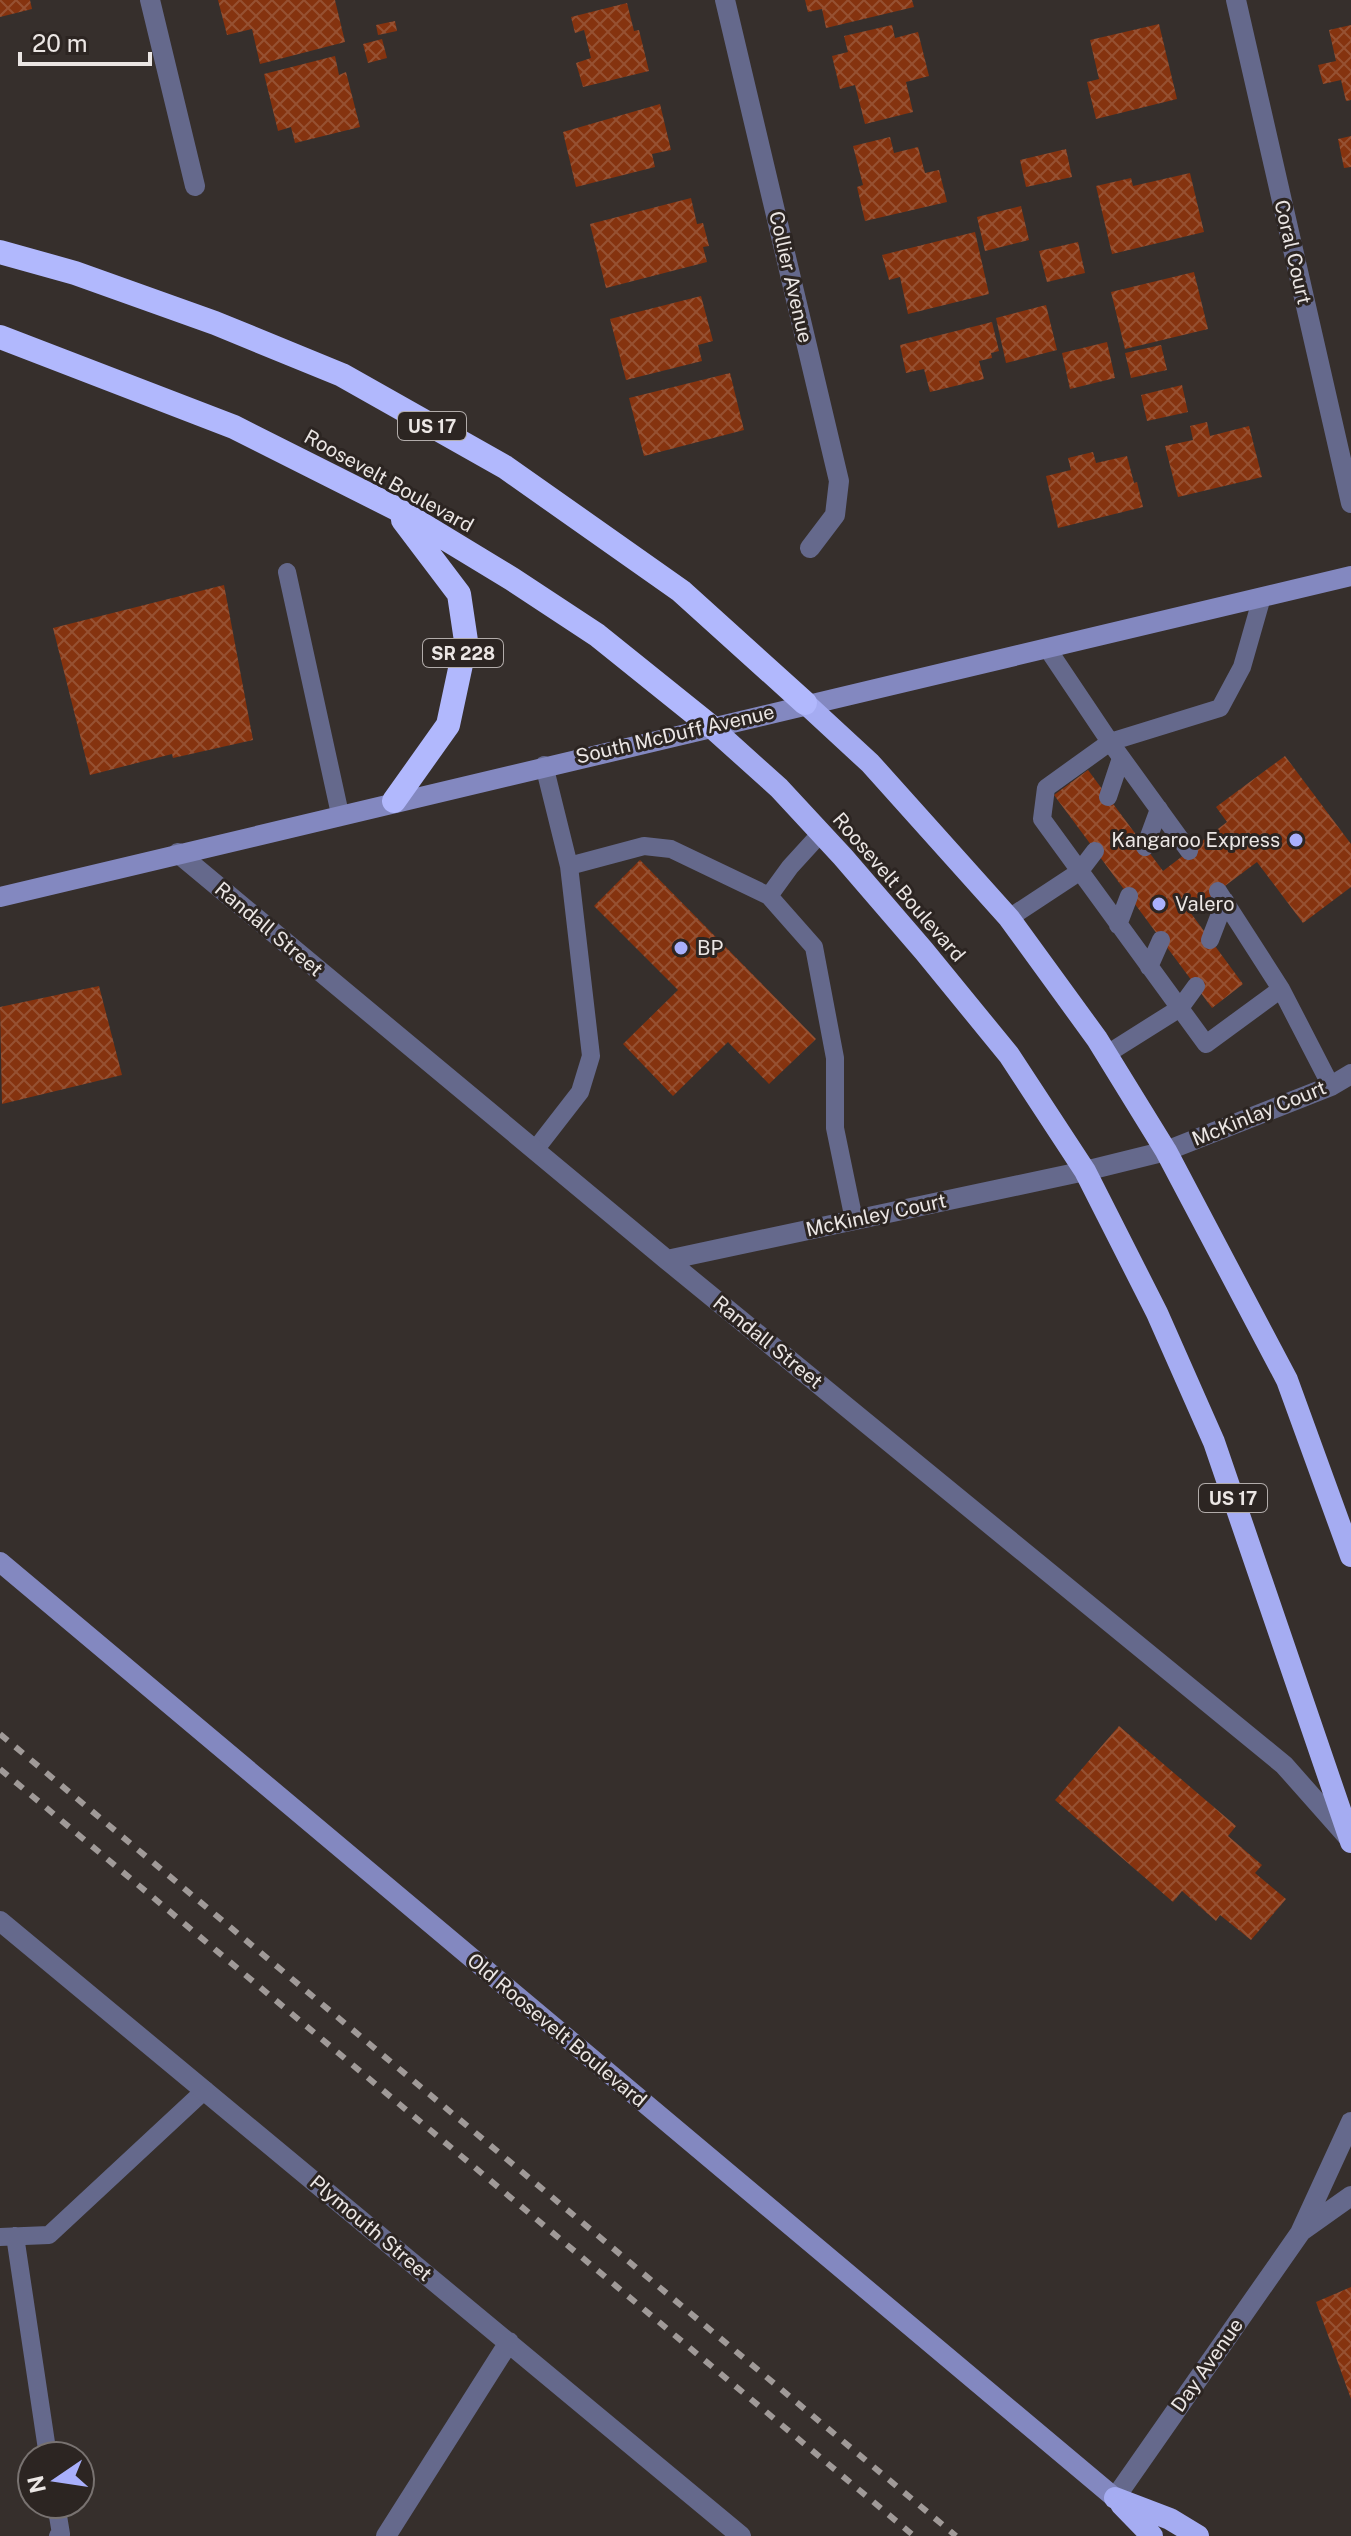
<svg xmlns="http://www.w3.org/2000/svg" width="1351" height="2536" viewBox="0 0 1351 2536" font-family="'Public Sans',sans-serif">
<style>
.building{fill:url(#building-cross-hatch)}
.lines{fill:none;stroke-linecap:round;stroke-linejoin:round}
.service{stroke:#65698c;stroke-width:18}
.minor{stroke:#65698c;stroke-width:20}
.secondary{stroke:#8388c0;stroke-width:20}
.trunk{stroke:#a5acf2;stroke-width:22}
.motorway{stroke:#b1b8fd;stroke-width:24}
.rail{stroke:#a09a98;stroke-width:6;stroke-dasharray:10 10;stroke-linecap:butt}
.poi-dot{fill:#a9b0fc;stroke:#2c2522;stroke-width:3}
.labels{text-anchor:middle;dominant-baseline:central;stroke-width:6;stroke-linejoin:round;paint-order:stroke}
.shield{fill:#2c2522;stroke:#b2acaa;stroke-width:2}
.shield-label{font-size:18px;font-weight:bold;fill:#ebe6e4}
.street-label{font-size:20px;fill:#ebe6e4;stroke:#2c2522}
.poi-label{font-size:20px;fill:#ebe6e4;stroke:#2c2522;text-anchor:start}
</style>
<defs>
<pattern id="building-cross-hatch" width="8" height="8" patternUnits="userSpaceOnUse" patternTransform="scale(2)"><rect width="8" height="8" fill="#85330f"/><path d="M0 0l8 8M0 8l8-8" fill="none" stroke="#965132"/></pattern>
</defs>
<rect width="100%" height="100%" fill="#362f2c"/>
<path class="building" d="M0,0H30L32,9L0,17Z
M218,0H335L345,42L260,64L252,29L227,35Z
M805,0H912L914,7L826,28L822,9L808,12Z
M627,3L634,31L639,30L649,71L583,87L576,63L591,58L584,30L575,33L571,17Z
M395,21L397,31L378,35L376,25Z
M1159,24L1177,99L1096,119L1087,82L1099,79L1090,40Z
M892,25L895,38L918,32L929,76L906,82L913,112L865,124L855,85L840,89L832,56L848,52L844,36Z
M1351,25V100L1346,101L1341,80L1323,84L1318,65L1336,61L1329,30Z
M382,39L387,58L368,63L363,44Z
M335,56L339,75L346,72L360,127L295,143L291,127L278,131L264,74Z
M660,104L671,150L652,154L655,167L576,187L563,132Z
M1351,136V167L1344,168L1338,139Z
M890,137L894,153L918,147L925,173L939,170L947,202L865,221L857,187L863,185L853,146Z
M1066,149L1072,177L1026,187L1020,160Z
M1190,173L1204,232L1112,254L1096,186L1131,178L1133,186Z
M691,198L697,224L703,223L709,246L703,247L707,262L606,288L590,224Z
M1021,206L1029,240L985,251L977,217Z
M975,232L989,294L908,314L900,277L889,280L882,255Z
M1078,242L1085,273L1047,282L1039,251Z
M1194,272L1208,329L1125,349L1111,292Z
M701,296L713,341L698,345L702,361L626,380L610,319Z
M1046,305L1057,350L1006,363L996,318Z
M992,322L999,351L991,353L992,358L979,361L984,379L930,392L924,369L906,373L900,345Z
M1107,342L1115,378L1070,389L1062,353Z
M1161,345L1167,370L1131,378L1125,353Z
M730,373L744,430L644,456L629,398Z
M1182,385L1188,412L1147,421L1141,395Z
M1207,422L1210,436L1249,426L1262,477L1178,497L1165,446L1193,440L1190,426Z
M1093,452L1096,463L1127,456L1134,483L1137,482L1143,507L1058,528L1046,476L1071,470L1068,458Z
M224,585L253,740L173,758L172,754L90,775L53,628Z
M1285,756L1351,844V887L1303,923L1257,862L1190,912L1243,984L1212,1008L1054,795L1088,770L1163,871L1227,822L1216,807Z
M640,860L816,1039L769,1084L728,1042L673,1096L623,1044L678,990L594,906Z
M99,986L122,1075L2,1104L0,1007Z
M1119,1726L1236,1826L1228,1836L1262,1865L1255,1873L1286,1899L1251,1940L1220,1915L1216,1921L1182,1891L1173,1902L1055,1800Z
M1351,2287V2399L1316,2302Z"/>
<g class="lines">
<path class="service" d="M287,572L340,814
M1262,597L1242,667L1220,708L1110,742L1046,788L1042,819L1206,1044L1281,989
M1047,648L1110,742L1189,851
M1108,797L1121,758
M821,833L790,867L769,896L814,947L835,1058V1128L854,1220
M1145,847L1159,809
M569,866L644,846L671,849L769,896
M1218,891L1281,989L1331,1086
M1009,918L1079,872L1095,851
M1118,925L1129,896
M1210,940L1225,901
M1149,967L1161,940
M1107,1054L1180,1008L1196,986
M535,1150L580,1092L591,1056L569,866L544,765
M15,2236L48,2456
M0,2237L49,2235L205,2090
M56,2504L61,2534L58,2536"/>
<path class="minor" d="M150,0L195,186
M725,0L839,481L835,515L810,548
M1236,0L1351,503
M178,853L667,1260L1284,1765L1347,1836
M667,1260L1085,1171L1166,1151L1331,1086L1351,1074
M0,1921L741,2536
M1303,2230L1351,2196
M1115,2498L1300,2233L1351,2122
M386,2536L509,2342"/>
<path class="secondary" d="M0,897C450,787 901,682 1351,576
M0,1562L1115,2498"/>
<path class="trunk" d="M805,703L870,763L1009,918L1097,1039L1166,1151L1287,1380L1351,1556
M709,725L779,788L843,857L924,951L1009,1055L1085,1171L1157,1313L1214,1442L1351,1842
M1115,2498L1170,2519L1198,2536
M1121,2504L1152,2536"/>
<path class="motorway" d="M0,252L75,273L215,323L342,375L505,467L681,591L805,703
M0,337L234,427L395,508L512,579L597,635L709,725
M394,801L448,725L466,641L459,594L403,520"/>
<path class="rail" d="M0,1734L956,2536
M0,1769L914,2536"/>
</g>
<g class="poi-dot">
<circle cx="1296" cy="840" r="8"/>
<circle cx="1159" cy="904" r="8"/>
<circle cx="681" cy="948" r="8"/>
</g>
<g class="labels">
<g class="shield">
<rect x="398" y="412" width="68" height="28" rx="6"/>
<rect x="423" y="639" width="80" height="28" rx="6"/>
<rect x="1199" y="1484" width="68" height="28" rx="6"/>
</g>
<g class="shield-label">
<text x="432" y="426">US 17</text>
<text x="463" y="653">SR 228</text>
<text x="1233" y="1498">US 17</text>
</g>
<g class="street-label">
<text transform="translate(1293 252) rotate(77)">Coral Court</text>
<text transform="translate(791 277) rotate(77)">Collier Avenue</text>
<text transform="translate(389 481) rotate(29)">Roosevelt Boulevard</text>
<text transform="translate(675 734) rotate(-13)">South McDuff Avenue</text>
<text transform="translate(899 887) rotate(49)">Roosevelt Boulevard</text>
<text transform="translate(269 929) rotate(40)">Randall Street</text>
<text transform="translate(1259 1113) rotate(-22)">McKinlay Court</text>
<text transform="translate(876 1215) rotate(-12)">McKinley Court</text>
<text transform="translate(768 1342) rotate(39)">Randall Street</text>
<text transform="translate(557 2030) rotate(40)">Old Roosevelt Boulevard</text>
<text transform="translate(371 2228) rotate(40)">Plymouth Street</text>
<text transform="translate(1207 2365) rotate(-55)">Day Avenue</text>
</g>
<g class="poi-label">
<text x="1280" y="840" text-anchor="end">Kangaroo Express</text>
<text x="1175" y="904">Valero</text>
<text x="697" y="948">BP</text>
</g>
</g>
<g transform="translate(56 2480) rotate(257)"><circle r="38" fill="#2c2522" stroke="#787270" stroke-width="2"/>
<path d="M0-6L14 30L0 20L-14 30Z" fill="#a9b0fc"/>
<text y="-12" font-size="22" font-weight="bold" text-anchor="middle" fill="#ebe6e4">N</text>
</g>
<path d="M20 52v12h130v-12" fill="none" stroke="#ebe6e4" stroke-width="4"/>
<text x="32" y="52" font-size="24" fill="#ebe6e4" stroke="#2c2522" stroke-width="6" paint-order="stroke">20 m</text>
</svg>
